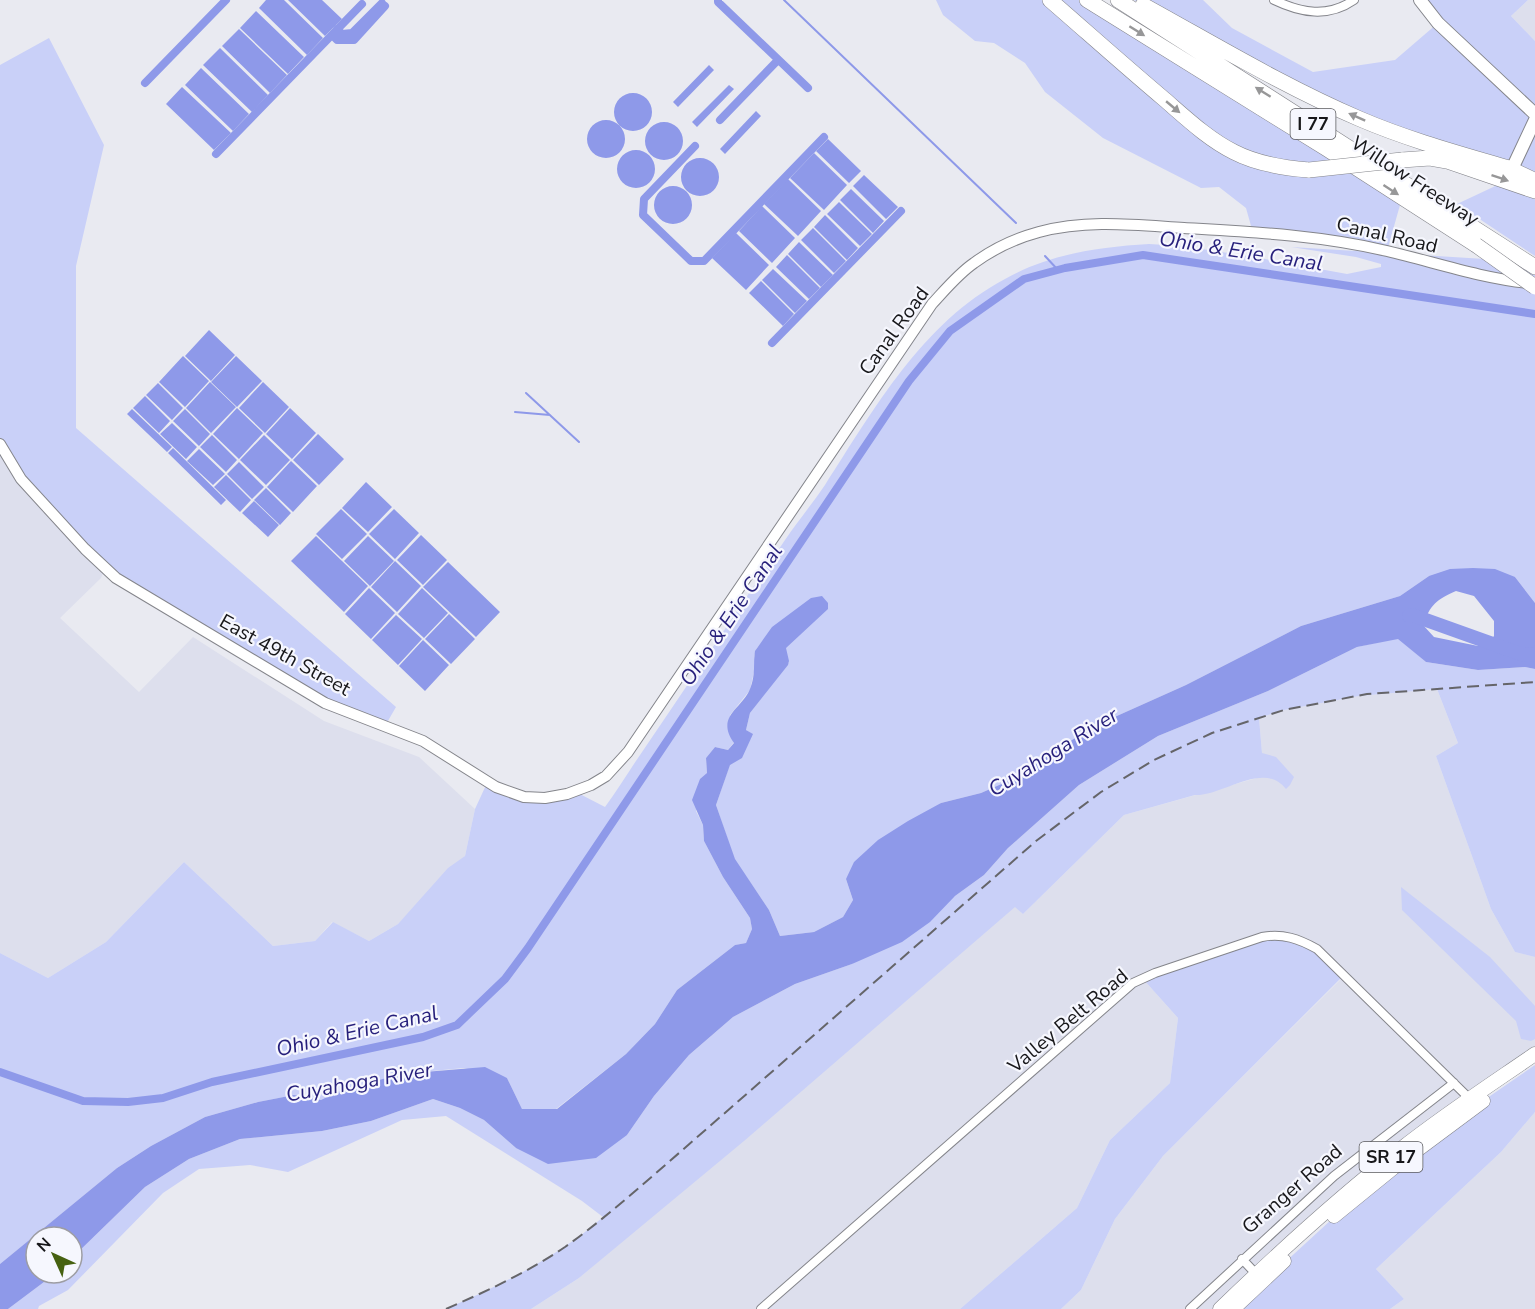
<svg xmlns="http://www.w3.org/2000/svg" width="1535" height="1309" viewBox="0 0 1535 1309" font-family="'Nunito Sans',sans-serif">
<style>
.built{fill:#dddfed}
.green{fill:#c9d0f8}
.water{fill:#8e99e9;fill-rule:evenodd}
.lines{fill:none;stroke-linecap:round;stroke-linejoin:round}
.stream{stroke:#8e99e9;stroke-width:2}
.canal{stroke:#8e99e9;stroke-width:8}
.river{stroke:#8e99e9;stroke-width:14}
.minor-casing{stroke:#84858b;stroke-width:10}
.tertiary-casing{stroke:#84858b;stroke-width:12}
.secondary-casing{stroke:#84858b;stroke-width:14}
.primary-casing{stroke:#84858b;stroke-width:15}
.motorway-casing{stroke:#84858b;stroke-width:16}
.minor{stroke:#fff;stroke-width:8}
.tertiary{stroke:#fff;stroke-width:10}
.secondary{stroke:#fff;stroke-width:12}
.primary{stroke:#fff;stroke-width:14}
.motorway{stroke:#fff;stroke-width:15}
.rail{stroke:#656569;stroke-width:2;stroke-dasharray:12 6;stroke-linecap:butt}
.motorway-bridge-casing{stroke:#84858b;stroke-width:16;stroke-linecap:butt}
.motorway-bridge{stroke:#fff;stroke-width:15}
.oneway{fill:#979798}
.labels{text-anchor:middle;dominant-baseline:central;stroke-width:4.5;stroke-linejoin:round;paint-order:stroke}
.shield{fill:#f6f7fe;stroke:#5a5a5e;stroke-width:1.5}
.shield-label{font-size:18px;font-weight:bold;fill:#17171a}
.street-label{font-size:20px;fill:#17171a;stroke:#f6f7fe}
.water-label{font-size:21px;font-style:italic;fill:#261f7b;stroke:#f6f7fe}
</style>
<rect width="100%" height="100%" fill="#e9eaf1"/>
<path class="built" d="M1528,0H1535V41L1511,16Z
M0,444L105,568L101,578L60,618L139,692L193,637L324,721L419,757L475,809L465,856L398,924L369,941L332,922L315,941L273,946L184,862L106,942L48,978L0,953Z
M1437,689L1458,743L1436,756L1491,909L1515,952L1535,957V1054L1445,1116L1220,1309H1061L1081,1290L1115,1219L1163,1156L1344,976L1143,979L1178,1018L1170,1083L1110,1140L1077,1208L960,1309H531L579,1278L1015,906L1023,914L1124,815L1264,776L1259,718L1284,710L1359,696Z
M1535,1112V1309H1390L1404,1299L1376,1269L1501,1152Z"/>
<path class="green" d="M936,0H1087L1402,198L1387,251L1253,233L1246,208L1219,187L1201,188L1103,138L1045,92L1025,63L994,43L975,41L943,15Z
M1134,0H1203L1232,28L1313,72L1395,60L1438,23L1420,0H1528L1511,16L1535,41V180L1295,88Z
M49,38L104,145L76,266V428L396,707L385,726L325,703L116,578L44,504L0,444V65Z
M1506,181L1535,191V256L1457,204Z
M1149,244L1182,246L1248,256L1347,274L1381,267V264L1356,257L1291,247L1485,259L1535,267V603L1515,577L1429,576L1400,596L1301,626L1186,685L1090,728L1015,778L981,793L941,803L846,879L853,900L843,917L814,932L780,936L769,910L746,876L737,867L716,805L730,764L752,734L746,730L750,713L789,662L765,638L757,648L754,656L756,663L750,690L730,715L734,742L728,750L715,747L706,758L707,773L696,811L703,825L704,841L723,877L750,918L752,929L746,943L735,945L677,990L655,1024L626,1054L556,1109H522L507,1078L464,1068L400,1074L337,1092L321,1100L294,1095L258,1102L205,1117L151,1146L117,1168L0,1264V953L48,978L106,942L184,862L273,946L315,941L333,922L369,941L398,924L448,868L465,856L475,809L487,783L524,797L574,791L605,807C617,791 627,774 638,758C687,686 736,612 785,540C798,521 812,504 825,485C874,409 922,323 1005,279C1049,254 1099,247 1149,244Z
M1398,638L1426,662L1478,670L1525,667L1535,669V957L1515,952L1491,909L1436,756L1458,743L1437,689L1359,696L1284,710L1259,718L1262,753L1276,757L1294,777L1290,785L1286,789C1264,760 1223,796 1195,795L1124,815L1023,914L1015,907L744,1141L579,1278L531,1309H446C501,1285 558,1257 603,1217L582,1201L446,1116L402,1120L288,1172L250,1165L199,1169L163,1193L68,1290L39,1306L38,1309H5H8L56,1273H72V1258L145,1187L189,1159L240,1139L322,1131L371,1121L433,1099L460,1108L484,1120L516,1148L627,1135L654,1096L689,1055L733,1017L795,984L852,964L955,896L984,875L1008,848L1079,785L1158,736L1268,691L1357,647Z
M1401,887L1490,957L1535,1006V1039L1531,1041L1521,1039L1516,1021L1402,910Z
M1262,938L1301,940L1344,975L1163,1156L1115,1219L1081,1290L1061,1309H960L1077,1208L1110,1140L1170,1083L1178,1018L1143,979Z
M1535,1065V1112L1501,1152L1376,1269L1404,1299L1390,1309H1234L1343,1209L1477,1105Z"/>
<path class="water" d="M266,0H284L323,38L307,55L259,8Z
M288,0H322L342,19L325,36Z
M256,11L304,57L288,74L240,28Z
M239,29L287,75L270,93L222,46Z
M220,48L268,95L252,112L203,65Z
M709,65L714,70L678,107L673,102Z
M201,68L249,114L233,131L185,85Z
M729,85L734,89L697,127L692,122Z
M182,87L231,133L214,150L166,104Z
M614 112a19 19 0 1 1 38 0a19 19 0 1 1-38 0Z
M756,111L761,116L725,154L720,149Z
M587 139a19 19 0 1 1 38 0a19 19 0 1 1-38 0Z
M645 141a19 19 0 1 1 38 0a19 19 0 1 1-38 0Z
M828,139L861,171L849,183L816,151Z
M617 169a19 19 0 1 1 38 0a19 19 0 1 1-38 0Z
M814,153L847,185L824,210L790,178Z
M681 177a19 19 0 1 1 38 0a19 19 0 1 1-38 0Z
M864,175L898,207L886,219L853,186Z
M788,179L821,211L798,236L764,204Z
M654 205a19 19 0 1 1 38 0a19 19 0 1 1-38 0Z
M851,189L884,221L873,233L840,200Z
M839,202L872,234L860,246L827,214Z
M762,206L795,238L772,263L739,231Z
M825,215L858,248L847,260L814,227Z
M813,228L846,261L834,273L801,240Z
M736,233L769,265L746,290L712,258Z
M799,242L833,275L821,287L788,254Z
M787,255L820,288L809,299L776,267Z
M773,269L807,301L795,313L762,280Z
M761,281L794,314L783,326L749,293Z
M209,330L235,355L211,381L185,356Z
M183,356L209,381L185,407L159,382Z
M236,356L262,381L237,407L211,382Z
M210,382L236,407L211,433L186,408Z
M263,382L289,407L265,433L239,408Z
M158,383L183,408L172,420L146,395Z
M145,396L170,421L159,433L133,408Z
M237,408L263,433L239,459L213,434Z
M290,408L316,433L292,459L266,434Z
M132,409L172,447L167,452L127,414Z
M185,409L210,434L199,446L173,421Z
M172,423L197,447L186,459L160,434Z
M318,434L344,459L319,485L293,460Z
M212,435L237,460L226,472L200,447Z
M264,435L290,460L266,485L240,460Z
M173,448L226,500L221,505L168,453Z
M199,449L225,474L213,485L187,461Z
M291,461L317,486L293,512L267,487Z
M239,462L264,487L252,499L227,474Z
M226,475L251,500L240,512L214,487Z
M366,482L392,507L368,532L342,508Z
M266,488L291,513L280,525L254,500Z
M254,501L279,525L268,537L242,513Z
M341,509L367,534L342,559L316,534Z
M394,509L419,533L395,559L369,534Z
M421,535L447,560L423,585L397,560Z
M316,536L368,586L344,612L291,561Z
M368,536L394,561L370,586L344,561Z
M395,561L421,586L397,612L371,587Z
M448,562L500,612L476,637L423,587Z
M1473,568L1495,569L1515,577L1535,603V669L1525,667L1478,670L1426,662L1398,639L1357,647L1268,691L1158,736L1079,785L1008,848L984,875L955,896L930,922L902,942L852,964L795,984L733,1017L689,1055L654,1096L627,1135L596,1158L548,1164L516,1148L484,1120L460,1108L433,1099L371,1121L322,1131L240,1139L189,1159L145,1187L72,1258V1237H36V1273H56L8,1309H0V1264L117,1168L151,1146L205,1117L258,1102L294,1095L321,1100L337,1092L400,1074L485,1067L507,1078L522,1109H557L626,1054L655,1024L677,990L735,945L746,943L752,929L750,918L723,877L704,841L703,825L692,800L700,779L707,773L706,758L715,747L728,750L734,743C715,716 742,709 750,689C756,675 753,663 755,651L772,627L811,598L822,596L828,603V609L786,648L789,661L788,665L750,713L746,730L753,734L742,758L730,765L716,805L735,859L769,910L780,936L814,932L843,917L853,900L846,879L854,862L878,840L908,821L941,803L981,793L1015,778L1090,728L1186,685L1301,626L1400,596L1429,576L1450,569ZM1456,591L1474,596L1494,621V636L1488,644L1478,646L1434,637L1423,625C1430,605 1437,599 1456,591Z
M369,588L395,613L371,639L345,614Z
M422,588L448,613L424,638L398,614Z
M449,614L475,639L451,664L425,639Z
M396,615L422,639L398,665L372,640Z
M423,640L449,665L425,691L399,666Z"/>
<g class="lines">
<path class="stream" d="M784,0L1016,223
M1045,256L1058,270
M526,393L579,442
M515,412L550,415"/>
<path class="canal" d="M718,0V2L808,88
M337,29L342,34L352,33L382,3
M332,35L337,40H354L385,6
M145,83L226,0
M720,120L778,60
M695,146L644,199L643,215L691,261H704L824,137
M216,154L362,4
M772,343L901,211
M0,1072L83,1101L128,1102L163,1098L212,1082L423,1037L457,1025L505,979L528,948L909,381L950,331L1024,279L1065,268L1143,255L1535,314"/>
<path class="river" d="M1409,616L1412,615L1521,654L1535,655"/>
<defs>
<path id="minor" d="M1274,0C1301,13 1328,18 1354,0
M1242,1259L1258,1276
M761,1309L1133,983L1155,973L1262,937C1283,933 1299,939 1317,949L1471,1100
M1190,1309L1334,1176L1454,1083"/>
<path id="tertiary" d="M0,444L21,479L85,549L116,578L325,703L423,741L496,787L524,797L545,798L567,794L591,785L606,776L628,752L932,304C945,290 958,274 974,263C993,249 1017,238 1039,232C1087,219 1136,225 1184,228C1252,232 1320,235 1387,251C1434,262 1480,278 1529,283"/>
<path id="secondary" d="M1420,0L1438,23L1535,114
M1512,169L1535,120"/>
<path id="primary" d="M1512,169L1535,180
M1334,1216L1393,1168L1483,1101
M1220,1309C1278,1253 1337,1199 1401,1149C1444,1115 1490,1085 1535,1054
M1233,1309L1284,1261"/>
<path id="motorway" d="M1050,0C1088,33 1126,67 1164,99C1186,118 1208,139 1234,152C1257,164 1283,168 1309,170
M1087,0L1327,149L1476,245
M1118,0L1535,267
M1143,5C1214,44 1285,87 1360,119C1409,140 1461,154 1512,169
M1402,160L1430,158L1447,161L1535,191"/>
</defs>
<use href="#minor" class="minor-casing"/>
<use href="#tertiary" class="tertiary-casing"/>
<use href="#secondary" class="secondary-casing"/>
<use href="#primary" class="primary-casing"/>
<use href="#motorway" class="motorway-casing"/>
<use href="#minor" class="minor"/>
<use href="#tertiary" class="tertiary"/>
<use href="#secondary" class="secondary"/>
<use href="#primary" class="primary"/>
<use href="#motorway" class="motorway"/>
<path class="rail" d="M446,1309C487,1291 528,1272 565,1247C596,1225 626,1199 655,1174L1036,841L1101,792L1154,760L1212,733L1284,710L1367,694L1535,682"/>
<defs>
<path id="motorway-bridge" d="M1309,170L1402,160
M1476,245L1535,287"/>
</defs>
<use href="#motorway-bridge" class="motorway-bridge-casing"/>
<use href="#motorway-bridge" class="motorway-bridge"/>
</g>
<defs><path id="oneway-solid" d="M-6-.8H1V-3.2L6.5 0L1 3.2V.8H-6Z" transform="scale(1.5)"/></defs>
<g class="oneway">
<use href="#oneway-solid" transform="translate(1137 31) rotate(32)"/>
<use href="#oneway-solid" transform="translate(1263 92) rotate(-148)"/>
<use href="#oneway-solid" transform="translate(1173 107) rotate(40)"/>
<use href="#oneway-solid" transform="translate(1357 117) rotate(-156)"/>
<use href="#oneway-solid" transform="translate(1500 178) rotate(19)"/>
<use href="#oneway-solid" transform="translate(1391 190) rotate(33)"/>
</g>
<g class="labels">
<g class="shield">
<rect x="1290.5" y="109" width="45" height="30" rx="4.5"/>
<rect x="1359.5" y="1142" width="63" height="30" rx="4.5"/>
</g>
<g class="shield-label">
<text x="1313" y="124">I 77</text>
<text x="1391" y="1157">SR 17</text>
</g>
<g class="street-label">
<text transform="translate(1415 181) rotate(33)">Willow Freeway</text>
<text transform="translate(1387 235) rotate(13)">Canal Road</text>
<text transform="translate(894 331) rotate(-54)">Canal Road</text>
<text transform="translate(285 655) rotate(29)">East 49th Street</text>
<text transform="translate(1068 1021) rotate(-40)">Valley Belt Road</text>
<text transform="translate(1292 1189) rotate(-41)">Granger Road</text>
</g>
<g class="water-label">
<text transform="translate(1241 251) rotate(9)">Ohio &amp; Erie Canal</text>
<text transform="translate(731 615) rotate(-56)">Ohio &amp; Erie Canal</text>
<text transform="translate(1053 752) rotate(-32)">Cuyahoga River</text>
<text transform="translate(357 1031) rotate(-13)">Ohio &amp; Erie Canal</text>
<text transform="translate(359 1082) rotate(-10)">Cuyahoga River</text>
</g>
</g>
<g transform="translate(54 1255) rotate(315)"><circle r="28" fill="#f6f7fe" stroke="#9d9da3" stroke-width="1.5"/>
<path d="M0-4.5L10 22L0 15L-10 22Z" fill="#466111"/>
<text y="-9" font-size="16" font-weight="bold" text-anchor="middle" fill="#17171a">N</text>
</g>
</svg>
